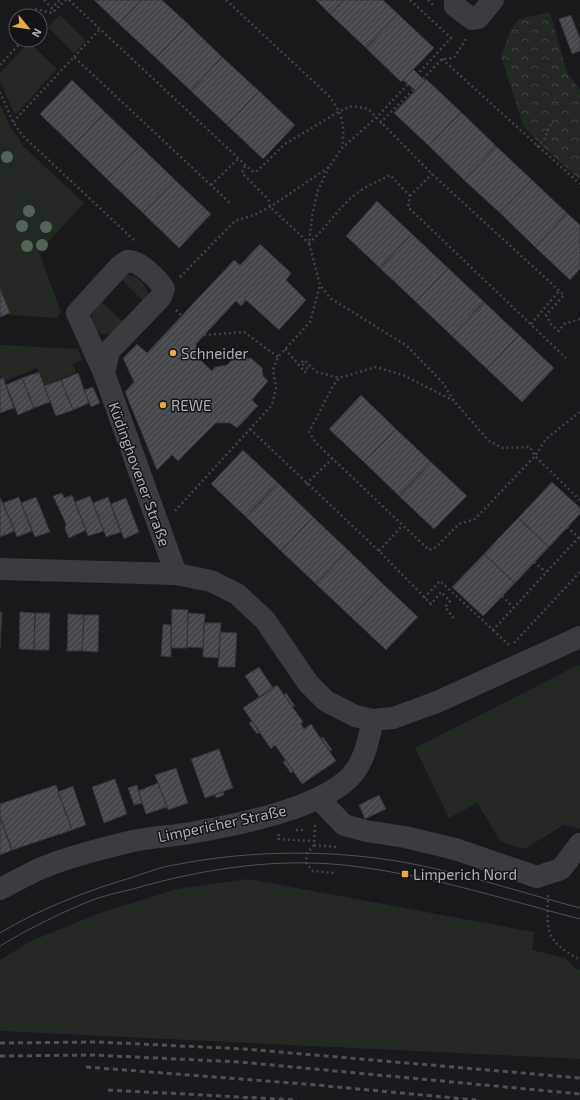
<svg xmlns="http://www.w3.org/2000/svg" width="580" height="1100" viewBox="0 0 580 1100" font-family="'Exo 2',sans-serif">
<style>
.green{fill:#212922}
.park{fill:url(#park-crowns)}
.building{fill:url(#building-hatch);stroke:#343437}
.lines{fill:none;stroke-linecap:round;stroke-linejoin:round}
.path{stroke:#414347;stroke-width:2.5;stroke-dasharray:2 3;stroke-linecap:butt}
.minor{stroke:#3b3c40;stroke-width:22}
.tram{stroke:#4e5055;stroke-width:1}
.rail{stroke:#4e5055;stroke-width:3;stroke-dasharray:5 4;stroke-linecap:butt}
.tree{fill:#546556}
.poi-dot{fill:#e6ac46;stroke:#141416;stroke-width:1.5}
.labels{text-anchor:middle;dominant-baseline:central;stroke-width:3;stroke-linejoin:round;paint-order:stroke}
.poi-label{font-size:15px;fill:#adb1ba;stroke:#141416;text-anchor:start}
.street-label{font-size:15px;fill:#adb1ba;stroke:#141416}
</style>
<defs>
<pattern id="park-crowns" width="20" height="18" patternUnits="userSpaceOnUse"><rect width="20" height="18" fill="#212922"/><path d="M2 6a3 3 0 1 1 6 0M12 15a3 3 0 1 1 6 0" fill="none" stroke="#3f4640"/></pattern>
<pattern id="building-hatch" width="6" height="6" patternUnits="userSpaceOnUse"><rect width="6" height="6" fill="#46474b"/><path d="M-1 1l2-2M0 6l6-6M5 7l2-2" fill="none" stroke="#5e5f63"/></pattern>
</defs>
<rect width="100%" height="100%" fill="#19191b"/>
<path class="green" d="M60,15L86,41L74,53L48,27Z
M29,42L57,69L15,115L0,81V73Z
M0,104L10,126L24,147L84,203L39,252L61,312L57,318L10,315L0,288Z
M127,275C138,275 145,284 148,294L143,301L121,279Z
M100,300L123,322C120,325 116,331 111,333C96,339 91,323 92,312Z
M0,345L78,349L82,360L73,364L76,372L44,386L37,368L3,382L0,374Z
M580,664V829L564,825L524,849L501,842L477,803L449,818L415,748Z
M248,879L534,932L532,950L565,958L576,969L580,970V1059L0,1031V960L31,941L100,913L177,889Z"/>
<path class="park" d="M550,12L567,73L580,90V180L540,144L523,125L501,56L511,29L519,19Z"/>
<path class="building" d="M94,0H142L119,24Z
M142,0H162L188,24L156,58L119,24Z
M316,0H343L330,14Z
M343,0H383L398,14L366,48L330,14Z
M398,14L434,48L401,82L366,48Z
M571,15L580,39V51L572,54L559,19Z
M188,24L222,57L191,91L156,58Z
M222,57L259,91L227,125L191,91Z
M413,69L425,81L416,91L403,80Z
M426,79L461,112L429,146L394,113Z
M72,80L105,112L73,146L40,114Z
M259,91L295,125L263,159L227,125Z
M105,112L140,146L107,179L73,146Z
M461,112L496,146L464,180L429,146Z
M140,146L175,180L143,213L107,179Z
M496,146L532,180L500,213L464,180Z
M175,180L211,214L179,248L143,213Z
M532,180L567,213L535,247L500,213Z
M377,201L412,234L380,268L346,236Z
M567,213L580,225V269L570,280L535,247Z
M412,234L448,268L416,302L380,268Z
M260,244L291,273L286,280L306,300L279,330L246,300L241,306L236,301L196,344V356L212,371L215,367L227,365L233,359L251,358L262,368L263,376L268,381L252,400L258,406L237,428L230,423H216L178,461L172,455L157,470L125,392L134,382L123,358L137,344L147,353L234,260L240,265Z
M448,268L484,302L452,336L416,302Z
M0,288L10,313L0,317Z
M484,302L519,335L487,369L452,336Z
M519,335L554,368L522,402L487,369Z
M39,372L50,402L34,408L22,378Z
M78,373L89,403L73,410L61,380Z
M3,378L14,408L0,413V379Z
M22,378L34,408L18,415L6,385Z
M61,380L73,410L56,416L44,386Z
M93,387L100,403L91,407L84,390Z
M361,395L396,429L364,462L329,429Z
M396,429L431,462L399,496L364,462Z
M243,450L278,483L246,517L211,484Z
M431,462L467,496L434,529L399,496Z
M552,482L580,508V514L549,547L518,518Z
M278,483L313,517L281,551L246,517Z
M62,493L64,498L72,495L86,530L69,538L65,529L66,524L53,496Z
M90,496L104,531L88,536L75,502Z
M0,497L15,531L0,537Z
M19,497L32,531L17,537L3,503Z
M36,497L50,532L35,537L21,503Z
M108,497L121,532L106,537L93,503Z
M126,498L139,532L124,539L111,504Z
M313,517L348,550L316,584L281,551Z
M518,518L549,547L515,583L484,554Z
M348,550L383,584L351,617L316,584Z
M484,554L515,583L483,616L452,587Z
M383,584L418,617L386,650L351,617Z
M172,609L188,610L187,648H171Z
M0,612H2L0,649Z
M20,612L35,613L34,650L19,649Z
M35,613H50L49,650H34Z
M188,613L205,614L203,648L187,647Z
M68,614L84,615L82,651H67Z
M84,615H99L98,652L82,651Z
M204,623H221L219,658L203,657Z
M163,624L171,625V657L161,656Z
M220,632L237,633L235,667H218Z
M259,667L273,688L260,698L245,676Z
M277,685L303,722L301,724L304,729L311,724L336,761L302,784L275,745L271,749L243,708Z
M286,693L295,706L293,707L284,695Z
M252,721L259,732L257,734L249,723Z
M323,737L332,750L330,751L321,738Z
M219,749L233,788L205,798L191,759Z
M286,760L293,771L291,773L283,762Z
M176,768L188,803L168,810L155,775Z
M115,779L127,814L104,823L92,787Z
M158,783L167,807L146,814L138,791Z
M56,785L72,830L12,850L0,817V804Z
M137,785L142,803L134,805L128,788Z
M73,786L86,825L72,830L58,792Z
M223,792L224,795L216,798L215,795Z
M379,795L386,809L365,819L359,805Z
M0,817L12,850L0,855Z"/>
<g class="lines">
<path class="path" d="M44,0L52,8L60,0
M69,0L252,171L256,172L285,144L340,111L352,106L368,109L432,174L564,295L546,315L552,326L559,331L564,324L580,319
M226,0L329,96C343,115 345,124 342,148
M410,0L451,38L418,74
M428,0L434,6
M35,9L52,13L66,0
M74,57L99,30
M442,59L580,184
M0,65L23,40
M423,79L442,59L454,58L466,39
M0,92L13,122L23,136L135,241
M13,122L74,57L231,204
M380,123L414,89
M537,147L545,138L551,123
M245,166L242,173L268,199L270,207L309,243C326,228 338,208 357,193C366,186 379,181 390,175L410,196L408,207L566,358
M329,167L318,190L312,216L309,243L320,285L330,298L407,346L443,383L454,401L488,440L502,448L530,447L535,456L580,500
M211,185L238,159
M410,196L432,174
M180,277L235,221L254,215L270,207L329,167L342,148L376,118L408,84
M176,310L181,315
M531,324L559,291
M204,335L244,332L278,357
M285,349L305,372L308,369L301,363L304,360L317,372L339,378
M454,401L403,375L376,367L339,378L333,386L309,432L316,443L429,550L436,547L459,524L475,519L535,456L546,439L580,412
M250,429L379,551L431,604L441,592L450,601L445,607L455,620
M306,484L333,458
M175,511L272,405L276,388L273,370L278,357L310,322L320,285
M567,527L580,539
M379,551L402,526
M534,562L546,572
M502,596L513,607
M424,598L440,581L493,630L580,536
M493,630L510,646
M514,643L580,572
M315,825L314,845L307,853L306,863L313,871L334,873
M296,830H303L304,827
M279,834L278,839L314,841
M314,845L336,847
M548,895C547,933 545,940 580,960"/>
<path class="minor" d="M455,0V6L472,19L478,18L493,0
M104,373L109,351L161,297L164,289C160,281 138,259 128,261C126,261 122,265 120,266L77,313L104,373L176,574
M0,569L176,574L211,581L237,594L265,620L308,683L326,701L355,716L373,720L393,718L437,702L580,637
M319,799L344,825L366,831L405,837L455,849L537,877L561,869L580,844
M0,889C12,883 23,877 35,871C63,858 103,848 133,841C152,837 172,836 190,833C235,825 316,810 349,778C365,762 368,741 373,720"/>
<path class="tram" d="M0,933C41,908 87,891 133,877C146,873 160,867 174,865C249,850 332,849 408,863C466,874 523,893 580,908
M0,946C30,928 62,912 95,899C107,895 120,892 133,889C205,868 284,856 360,867C435,877 507,900 580,919"/>
<path class="rail" d="M0,1043L98,1042L245,1049L580,1078
M0,1056L93,1055L240,1062L580,1094
M86,1067L305,1084L476,1100
M108,1090L297,1100"/>
</g>
<g class="tree">
<circle cx="7" cy="157" r="6"/>
<circle cx="29" cy="211" r="6"/>
<circle cx="22" cy="226" r="6"/>
<circle cx="46" cy="227" r="6"/>
<circle cx="42" cy="245" r="6"/>
<circle cx="27" cy="246" r="6"/>
</g>
<g class="poi-dot">
<circle cx="173" cy="353" r="4"/>
<circle cx="163" cy="405" r="4"/>
<rect x="401" y="870" width="8" height="8" rx="2"/>
</g>
<g class="labels">
<g class="poi-label">
<text x="181" y="353">Schneider</text>
<text x="171" y="405">REWE</text>
<text x="413" y="874">Limperich Nord</text>
</g>
<g class="street-label">
<text transform="translate(140 474) rotate(70)">Küdinghovener Straße</text>
<text transform="translate(222 823) rotate(-12)">Limpericher Straße</text>
</g>
</g>
<g transform="translate(28 28) rotate(119)"><circle r="19" fill="#141416" stroke="#515358"/>
<path d="M0-3L7 15L0 10L-7 15Z" fill="#e6ac46"/>
<text y="-6" font-size="11" font-weight="bold" text-anchor="middle" fill="#adb1ba">N</text>
</g>
</svg>
